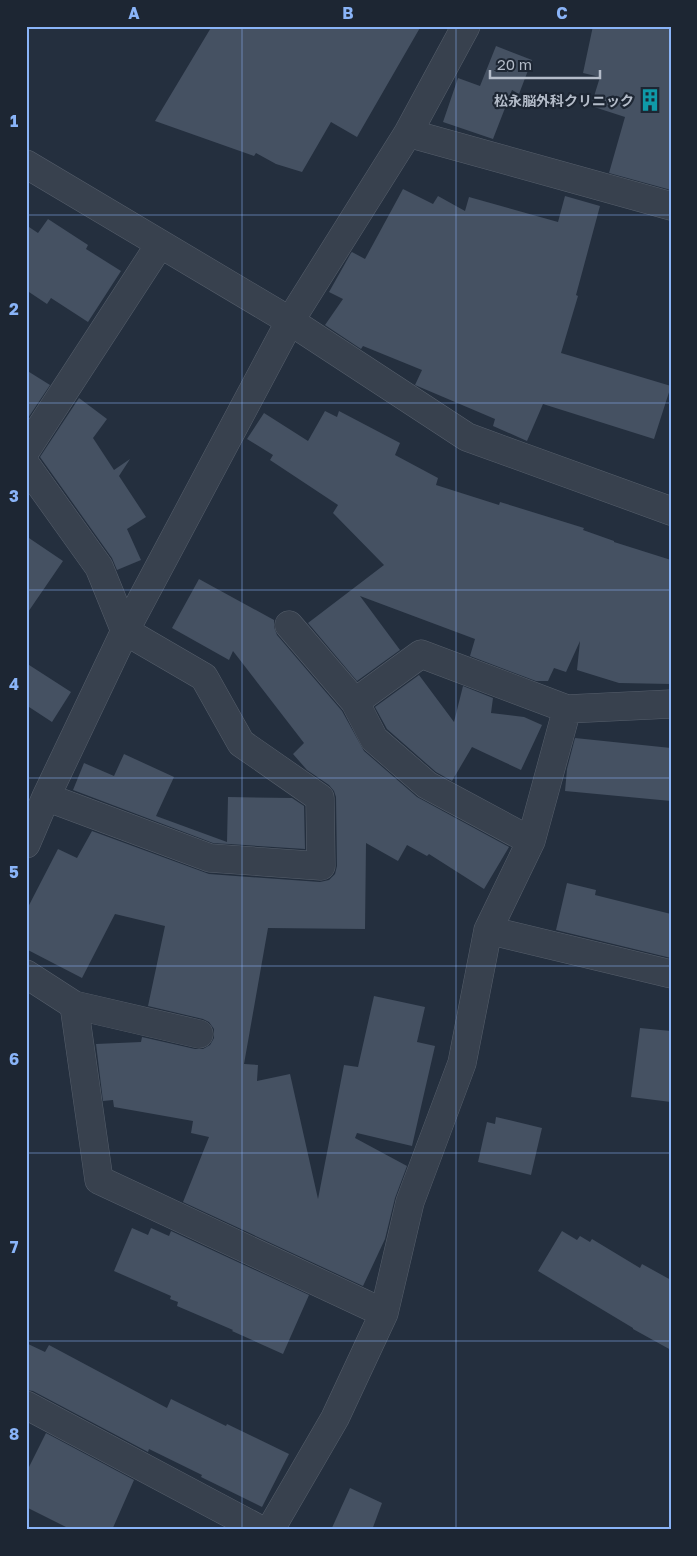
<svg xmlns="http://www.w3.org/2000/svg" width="697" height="1556" viewBox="0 0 697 1556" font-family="'Golos Text','Noto Sans JP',sans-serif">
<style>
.building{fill:#455162}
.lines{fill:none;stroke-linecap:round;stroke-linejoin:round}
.street-casing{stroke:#565f6c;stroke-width:29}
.street{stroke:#38414e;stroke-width:28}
.grid{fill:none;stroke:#8ab4f8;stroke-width:1;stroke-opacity:0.55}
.labels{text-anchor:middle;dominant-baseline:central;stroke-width:4.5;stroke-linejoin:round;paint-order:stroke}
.poi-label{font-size:14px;font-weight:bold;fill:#b4bcc9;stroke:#1d2633;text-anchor:end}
.neatline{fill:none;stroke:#8ab4f8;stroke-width:2}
.grid-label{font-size:16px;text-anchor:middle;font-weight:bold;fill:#8ab4f8}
</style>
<rect width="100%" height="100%" fill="#242f3e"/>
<path class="building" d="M212,26H421L357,137L331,122L302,172L276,164L256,153L254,156L155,121Z
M593,26H671V190L609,173L625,117L591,106L600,77L583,73Z
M496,46L532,60L519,94L512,90L493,139L443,122L458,78L480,86Z
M403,189L433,204L438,196L465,211L469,197L558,222L565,196L600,206L576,295L578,296L561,353L671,386L654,439L543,404L527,441L493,426L495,419L415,385L422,370L363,346L361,349L325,325L343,299L329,292L351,253L352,252L365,259Z
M48,219L88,245L86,249L121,271L88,322L51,298L47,304L26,290V225L38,233Z
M26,370L50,385L26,421Z
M79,398L107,419L93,438L114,470L130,459L119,476L146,517L127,529L141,560L117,570L112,558L40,457Z
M325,411L337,417L339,411L400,443L395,455L438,478L436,485L499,505L500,502L584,528L583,530L614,541V542L671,560V684L619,683L577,670L580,641L566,672L554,668L548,681H536L470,656L475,639L360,596L400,650L357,681L308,623L384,565L333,513L338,505L270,460L273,455L247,439L264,413L308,441Z
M26,536L63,561L26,615Z
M199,579L274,620V627L277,635L342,711L364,751L417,797L509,847L484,889L429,854L427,856L407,845L398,861L366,843L365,929L268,928L244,1064L258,1065L257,1081L290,1074L318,1199L344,1065L358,1067L374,996L425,1007L417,1042L435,1046L412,1146L357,1133L355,1138L407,1166L395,1198L385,1239L363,1286L183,1202L209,1137L191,1133L193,1121L114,1107L113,1100L103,1101L96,1044L141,1042L142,1037L195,1049H203L210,1045L214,1038V1029L209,1022L203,1019L148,1006L165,926L115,914L82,978L26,949V911L58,849L77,858L92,831L209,874L320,882L329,880L335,874L337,866L336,797L334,791L329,785L307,770L293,754L304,743L233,651L229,660L172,628Z
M26,663L71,692L52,722L26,705Z
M419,675L454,722L463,686L493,698L491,713L524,717L542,725L521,770L472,747L452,781L436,772L387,729L375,707Z
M575,738L671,748V801L565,791L567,769Z
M124,754L174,777L156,816L227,842L228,797L292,798L304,806L305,849L213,843L73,790L84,763L114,776Z
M567,883L596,890L595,895L671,914V958L556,930Z
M640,1028L671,1031V1102L631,1097Z
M496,1117L542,1128L531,1175L478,1162L487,1122L495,1124Z
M132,1228L148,1235L151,1228L169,1236L171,1231L309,1295L283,1354L232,1331L233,1330L177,1306L178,1302L170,1299L171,1296L114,1271Z
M562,1231L577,1240L580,1236L590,1242L592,1239L640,1268L642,1264L671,1280V1350L633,1329V1328L538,1271Z
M26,1343L45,1352L49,1345L167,1408L171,1399L226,1426L227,1424L289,1454L262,1507L201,1477L202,1475L149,1449L148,1452L33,1391L26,1390Z
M46,1433L134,1480L112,1530H72L26,1507V1473Z
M350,1488L382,1503L372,1530H331Z"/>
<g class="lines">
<defs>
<path id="street" d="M408,133L671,206
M26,164L290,321L467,437L671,511
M26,450L160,244
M26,465L99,567L125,631L204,677L241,743L320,798L321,866L210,858L46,797
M289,625L355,702L374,739L427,785L531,841
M355,702L421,654L567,709
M26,844L46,797L125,631L290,321L408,133L466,26
M488,930L671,974
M26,974L74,1005L199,1034
M74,1005L99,1180L384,1313
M26,1405L261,1530
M270,1530L335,1418L384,1313L410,1202L462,1063L488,930L531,841L567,709L671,704"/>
</defs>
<use href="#street" class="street-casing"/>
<use href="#street" class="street"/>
</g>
<path class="grid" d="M242,26V1530M456,26V1530M26,215H671M26,403H671M26,590H671M26,778H671M26,966H671M26,1153H671M26,1341H671"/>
<defs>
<symbol id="building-bare" viewBox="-9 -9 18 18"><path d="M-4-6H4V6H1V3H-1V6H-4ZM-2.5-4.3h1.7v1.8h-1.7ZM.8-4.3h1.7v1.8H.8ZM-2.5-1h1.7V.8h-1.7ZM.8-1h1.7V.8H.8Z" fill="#0f9aa8" stroke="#1d2633" stroke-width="2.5" paint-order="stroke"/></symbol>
</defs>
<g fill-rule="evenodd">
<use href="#building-bare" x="634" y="84" width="32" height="32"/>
</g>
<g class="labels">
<g class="poi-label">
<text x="634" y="100">松永脳外科クリニック</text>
</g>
</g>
<rect width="697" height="1556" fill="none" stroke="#1d2633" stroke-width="55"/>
<path d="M490 70v8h110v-8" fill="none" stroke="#b4bcc9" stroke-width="2.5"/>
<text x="497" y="70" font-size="15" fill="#b4bcc9" stroke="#1d2633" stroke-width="4" paint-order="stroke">20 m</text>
<rect x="28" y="28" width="642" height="1500" class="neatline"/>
<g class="grid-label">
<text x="134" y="19">A</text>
<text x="348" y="19">B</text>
<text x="562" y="19">C</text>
<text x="14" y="127">1</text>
<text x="14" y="315">2</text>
<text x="14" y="502">3</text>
<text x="14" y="690">4</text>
<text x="14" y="878">5</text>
<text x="14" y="1065">6</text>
<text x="14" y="1253">7</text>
<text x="14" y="1440">8</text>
</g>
</svg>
